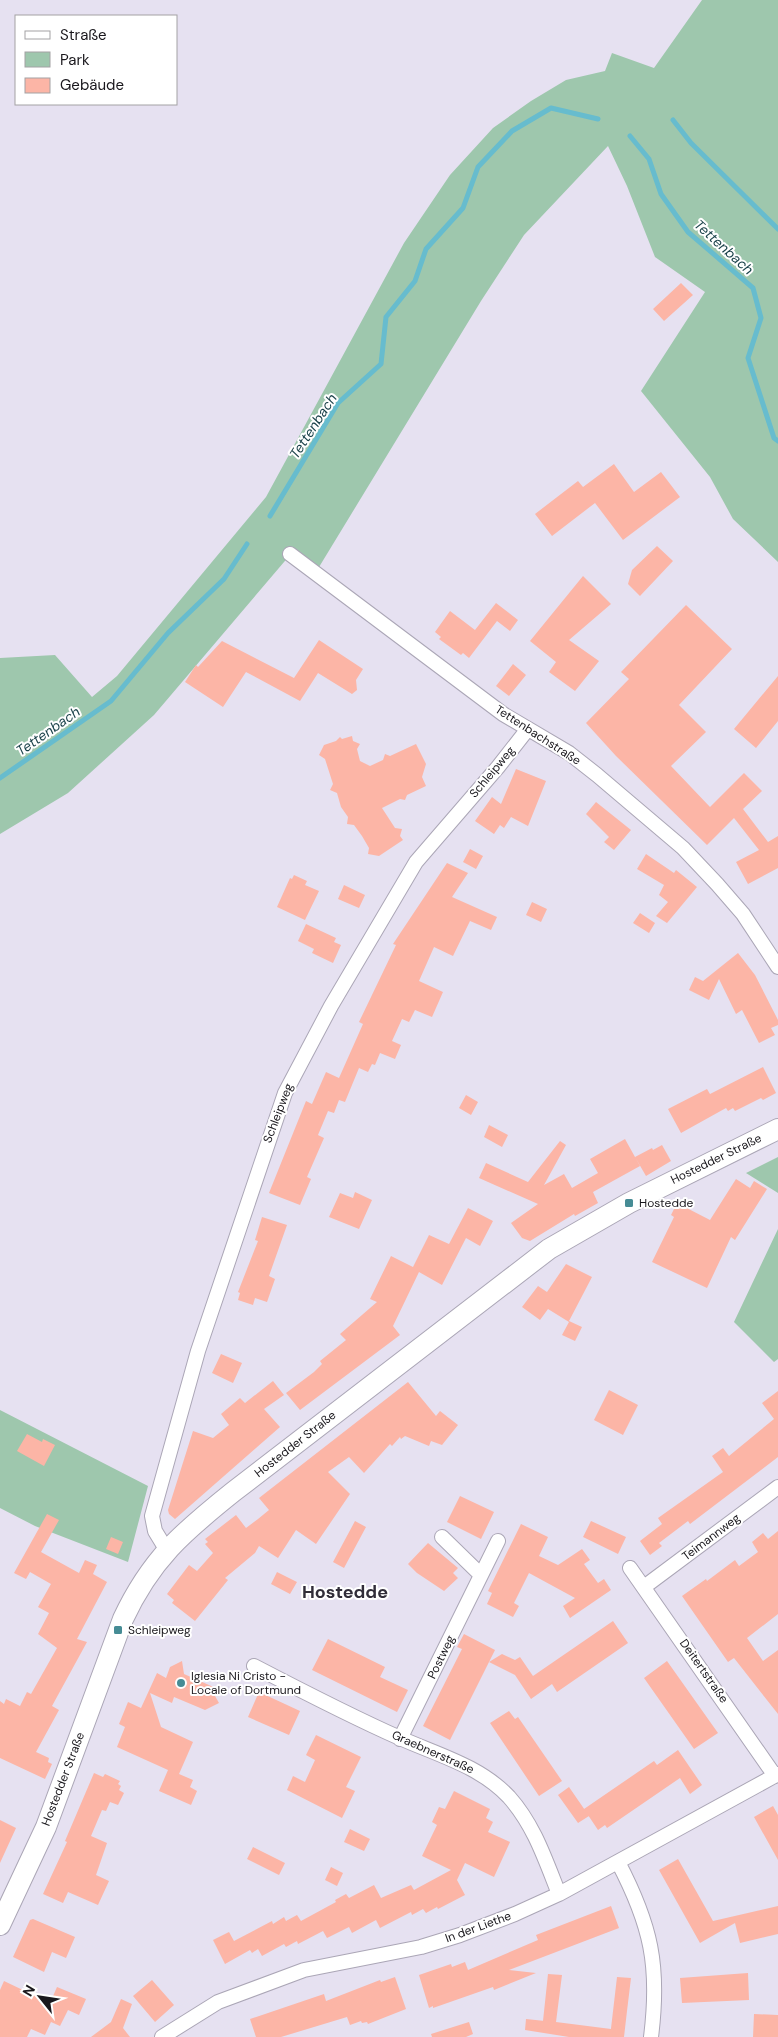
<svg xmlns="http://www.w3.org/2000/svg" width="778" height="2037" viewBox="0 0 778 2037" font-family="'DM Sans',sans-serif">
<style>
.green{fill:#9ec7ad}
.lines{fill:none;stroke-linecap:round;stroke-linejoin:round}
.stream{stroke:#67bcce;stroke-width:5}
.building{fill:#fcb5a6}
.minor-casing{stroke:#aba6b6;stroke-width:16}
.secondary-casing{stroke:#aba6b6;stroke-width:22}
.minor{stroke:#fff;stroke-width:14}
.secondary{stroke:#fff;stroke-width:20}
.poi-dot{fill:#468c95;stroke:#fff;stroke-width:2}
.labels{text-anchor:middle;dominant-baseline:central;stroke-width:4;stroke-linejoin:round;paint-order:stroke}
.street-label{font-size:12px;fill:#19171c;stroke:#fff}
.poi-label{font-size:12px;fill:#19171c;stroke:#fff;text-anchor:start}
.water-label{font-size:14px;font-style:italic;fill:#173f47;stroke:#fff}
.district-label{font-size:18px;font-weight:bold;fill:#312d39;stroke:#fff}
</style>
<rect width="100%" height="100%" fill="#e6e1f1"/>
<path class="green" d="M702,0H778V562L733,519L710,477L641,391L705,292L655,257L627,186L608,146L524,235L481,301L316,572L290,555L154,715L68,793L0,834V658L55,655L92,697L117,676L266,497L404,243L450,175L493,128L531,101L566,80L605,71L612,53L654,68Z
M778,1157V1193L746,1173Z
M778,1229V1359L774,1362L734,1322Z
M0,1410L148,1486L128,1562L35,1526L0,1508Z"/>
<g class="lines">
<path class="stream" d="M673,120L691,143L778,229
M630,136L649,159L661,194L688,232L753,288L761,318L748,358L774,438L778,441
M270,516L338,403L381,364L386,317L415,281L426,249L463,208L478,167L512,131L551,108L598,119
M0,778L111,701L168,633L224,579L247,544"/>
</g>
<path class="building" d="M681,283L693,295L664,321L653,309Z
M614,464L634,492L661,472L680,497L623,540L595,503L552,536L535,514L578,481L583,487Z
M657,546L673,561L640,596L628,584L632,570Z
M583,576L611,604L569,640L599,661L575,691L549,672L556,662L530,641Z
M496,603L518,620L510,631L497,621L469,658L463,653L461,655L439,639L441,637L435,632L450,611L475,630Z
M686,605L732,649L679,705L706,732L671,766L710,807L744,773L762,791L743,809L768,842L778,836V868L748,884L736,862L759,850L734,818L707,845L616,756L586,723L629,679L621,672Z
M319,640L363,669L356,680L357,690L352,694L318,673L300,701L246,672L223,707L185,682L196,665L198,667L222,641L294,678Z
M513,664L526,675L509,696L496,686Z
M778,676V721L756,748L734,729Z
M352,736L353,741L360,744L357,749L360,761L370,766L383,760L385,754L390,756L416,744L426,764L422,777L426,786L407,795L405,800L400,799L382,808L395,828L402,829L400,836L403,840L379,856L368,854L369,848L362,836L354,825L347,824L348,817L341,807L337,793L330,790L333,784L325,759L319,755L324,745L336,741L340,737L342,739Z
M516,769L546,781L528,826L511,817L504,828L500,825L494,834L475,821L492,797L501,804Z
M596,802L631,830L614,850L604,842L609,837L586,814Z
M470,849L483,856L476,869L463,862Z
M646,854L674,873L676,870L697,887L667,923L656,916L668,902L659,895L664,885L637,869Z
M447,863L468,873L452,897L497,917L491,930L470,921L453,956L434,947L419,981L443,992L432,1017L415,1010L409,1022L402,1019L392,1041L401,1045L395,1059L380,1053L375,1065L372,1064L368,1072L359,1068L345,1102L339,1100L334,1113L328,1111L318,1135L324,1138L307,1177L311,1179L300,1205L269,1193L306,1101L312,1104L326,1072L339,1078L363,1024L359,1022L396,945L393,944Z
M294,875L307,881L305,885L319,891L305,920L277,907L290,878L292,879Z
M344,885L365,895L359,908L338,899Z
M532,902L547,909L541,922L526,915Z
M640,913L655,923L649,933L633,923Z
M306,924L336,938L334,942L341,945L333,963L312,953L314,949L298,941Z
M738,953L755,975L778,1020V1025L771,1028L775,1035L759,1043L742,1010L736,1014L719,979L709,1000L689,990L695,977L703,981Z
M763,1067L776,1093L763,1100L761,1098L735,1111L733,1108L728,1111L726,1108L681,1133L668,1109L707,1089L710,1094Z
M466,1095L478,1102L471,1115L459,1108Z
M489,1125L508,1135L502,1147L484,1137Z
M625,1139L640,1166L593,1192L598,1203L575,1216L574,1214L530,1241L522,1238L511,1223L538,1204L479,1178L486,1163L528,1182L560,1141L566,1145L544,1185L564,1174L572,1188L598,1173L590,1159Z
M662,1145L671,1161L646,1176L635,1157L652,1148L653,1150Z
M736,1179L750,1188L754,1181L767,1189L735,1240L731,1237L707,1288L652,1262L674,1217L671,1215L677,1203L710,1220Z
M355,1192L372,1200L359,1229L329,1217L340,1193L353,1198Z
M468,1208L493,1221L480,1246L466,1238L442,1285L419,1272L393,1326L400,1335L300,1410L286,1393L314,1372L322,1364L320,1361L346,1340L340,1334L377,1302L370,1299L391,1256L413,1267L429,1235L449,1244Z
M262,1217L287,1225L269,1276L275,1279L267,1302L255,1298L253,1305L238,1300L240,1293L238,1292L258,1241L255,1240Z
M566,1264L592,1277L569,1321L582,1327L575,1341L562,1335L569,1322L548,1309L540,1320L522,1307L538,1286L547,1292Z
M221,1354L242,1363L233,1383L212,1373Z
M273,1381L284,1395L264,1409L280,1427L175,1519L169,1514L168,1510L193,1431L213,1438L229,1425L221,1414L240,1398L245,1403Z
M408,1382L436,1416L440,1411L458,1425L442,1445L431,1441L429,1446L405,1436L401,1439L400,1437L392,1446L390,1444L364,1473L349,1457L328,1472L350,1494L316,1544L296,1530L278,1558L259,1546L255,1553L225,1578L228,1580L195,1621L172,1603L174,1600L167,1594L189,1565L197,1571L213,1553L205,1544L208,1542L205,1539L236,1515L246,1528L258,1519L269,1510L259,1498Z
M609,1390L638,1405L623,1435L594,1420Z
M778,1391V1457L690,1524L688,1521L659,1543L662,1546L650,1555L640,1541L662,1524L658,1518L723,1472L712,1456L723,1448L729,1456L774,1419L762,1403Z
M27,1434L42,1442L43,1439L55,1445L44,1466L17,1451Z
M460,1496L494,1512L481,1539L447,1522Z
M47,1514L59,1520L41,1552L79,1573L85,1560L97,1565L93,1574L107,1582L77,1639L87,1642L52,1706L59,1710L36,1752L49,1758L48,1762L52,1764L45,1779L0,1758V1701L4,1704L6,1699L20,1706L27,1692L31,1694L57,1648L38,1634L49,1613L38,1607L51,1584L30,1572L26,1579L14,1573Z
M355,1521L366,1527L344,1568L333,1562Z
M591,1521L626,1537L618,1554L583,1537Z
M521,1524L548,1537L539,1556L558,1565L582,1549L590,1560L584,1564L598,1583L604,1579L611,1590L570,1618L563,1606L575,1598L529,1573L514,1603L519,1606L513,1617L487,1604L492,1593L488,1591Z
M778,1531V1614L747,1638L763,1661L778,1650V1714L734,1658L728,1662L682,1596L706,1579L707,1581L735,1560L739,1566L758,1552L752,1542L763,1533L768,1539Z
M111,1537L123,1542L118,1554L106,1549Z
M428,1543L458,1568L453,1573L458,1578L444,1591L417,1573L408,1564Z
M277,1572L297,1582L290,1594L271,1584Z
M613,1621L628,1643L557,1692L552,1684L531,1699L515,1675L489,1662L450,1740L423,1726L462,1649L457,1647L464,1634L495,1650L489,1662L502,1654L515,1660L520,1657L533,1676Z
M328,1639L385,1667L380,1677L408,1690L397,1712L312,1670Z
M182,1661L184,1674L218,1689L215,1696L219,1703L205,1710L174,1697L172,1703L150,1693L161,1727L193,1742L179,1774L193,1780L190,1787L197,1791L191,1805L159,1791L168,1770L117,1747L125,1727L119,1724L128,1702L141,1708L157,1673L166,1678L170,1667Z
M667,1661L718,1733L694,1749L644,1678Z
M259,1692L300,1711L289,1735L248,1717Z
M509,1711L515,1719L518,1717L562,1781L539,1796L490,1723Z
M316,1735L361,1757L346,1787L355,1791L342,1818L287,1790L293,1776L305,1782L315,1760L306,1755Z
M678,1750L702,1785L690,1794L680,1778L607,1828L605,1825L598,1830L584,1809L654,1761L657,1765Z
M94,1773L103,1777L105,1774L120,1781L118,1784L121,1786L119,1790L124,1793L118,1805L110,1802L106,1811L102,1810L91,1836L107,1843L96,1875L109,1881L98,1905L68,1892L63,1903L43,1894L67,1842L65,1841Z
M569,1787L589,1816L578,1823L558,1795Z
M454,1791L490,1809L486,1818L493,1822L488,1832L510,1842L494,1877L465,1863L457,1880L465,1895L438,1909L437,1907L426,1913L423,1909L412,1915L411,1912L380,1928L376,1920L352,1933L349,1927L327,1938L323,1931L298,1944L297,1941L286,1947L284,1944L262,1956L258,1949L252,1953L250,1950L225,1964L213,1940L229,1932L234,1941L272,1921L273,1924L284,1917L286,1921L297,1915L301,1921L336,1902L335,1900L346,1894L349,1898L374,1885L381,1898L411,1885L414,1890L451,1870L422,1856L437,1825L432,1822L439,1807L445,1809Z
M773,1806L778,1815V1860L754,1817Z
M0,1820L16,1828L0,1863Z
M350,1829L370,1839L364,1851L344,1842Z
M253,1847L285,1863L279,1875L247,1859Z
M678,1859L713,1921L778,1906V1934L740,1943L735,1923L700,1943L659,1870Z
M331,1867L343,1873L337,1886L325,1880Z
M611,1906L619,1928L509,1970L536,1973L494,1990L493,1987L433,2008V2006L429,2008L419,1975L451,1964L452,1967L465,1962L468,1970L538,1940L536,1935Z
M33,1919L75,1937L66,1958L52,1952L44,1972L13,1957L30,1920Z
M748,1973L749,2000L682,2003L680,1978Z
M548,1974L562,1975L556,2022L611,2029L610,2037H569L525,2030L526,2019L545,2021H543Z
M395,1977L406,2009L368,2024L367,2022L362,2023L361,2021L350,2025L347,2017L281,2037H256L250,2019L324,1994L326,2001L380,1980L381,1982Z
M617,1977L631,1978L627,2011L624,2037H610Z
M152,1980L174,2005L155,2022L133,1996Z
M4,1981L50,2003L57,1987L86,1999L79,2015L68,2010L60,2026L51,2022L45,2035L31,2029L27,2037H0V1990Z
M121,1999L132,2004L123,2028L130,2037H91L111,2022Z
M754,2014L778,2015V2037H753Z
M469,2022L473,2034L466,2037H432L431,2034Z"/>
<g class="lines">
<defs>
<path id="minor" d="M290,554L503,714L569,753L597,775L683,848L717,884L743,914L778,967
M442,1537L481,1575
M166,1549L155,1531L152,1516L198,1351L285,1093L331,1006L416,862L498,767L527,730
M630,1568L775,1776
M644,1587L778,1487
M254,1666C302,1691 350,1716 400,1738C438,1755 480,1766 509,1797C534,1825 545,1859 559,1894
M400,1739L498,1541
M618,1862C651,1925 660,1966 651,2037
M162,2037L218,2002L304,1970L421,1947L460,1935L515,1914L559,1894L778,1774"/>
<path id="secondary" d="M0,1925L46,1827L123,1619C151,1559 183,1532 233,1492L549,1249L629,1203L778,1129"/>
</defs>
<use href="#minor" class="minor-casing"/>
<use href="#secondary" class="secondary-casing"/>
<use href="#minor" class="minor"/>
<use href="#secondary" class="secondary"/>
</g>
<g class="poi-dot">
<rect x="624" y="1198" width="10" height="10" rx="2.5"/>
<rect x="113" y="1625" width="10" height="10" rx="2.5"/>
<circle cx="181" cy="1683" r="5"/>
</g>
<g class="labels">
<g class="street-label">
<text transform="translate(538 735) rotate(33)">Tettenbachstraße</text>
<text transform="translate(492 772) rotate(-50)">Schleipweg</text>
<text transform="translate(278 1113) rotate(-69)">Schleipweg</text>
<text transform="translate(716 1159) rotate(-26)">Hostedder Straße</text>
<text transform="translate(295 1444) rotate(-38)">Hostedder Straße</text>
<text transform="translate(711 1537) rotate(-37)">Teimannweg</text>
<text transform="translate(441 1657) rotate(-64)">Postweg</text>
<text transform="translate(704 1671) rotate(55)">Deitertstraße</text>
<text transform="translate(433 1752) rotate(24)">Graebnerstraße</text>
<text transform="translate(63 1779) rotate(-69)">Hostedder Straße</text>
<text transform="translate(478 1927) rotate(-20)">In der Liethe</text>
</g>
<g class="poi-label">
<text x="639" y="1203">Hostedde</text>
<text x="128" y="1630">Schleipweg</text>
<text x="191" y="1676">Iglesia Ni Cristo -<tspan x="191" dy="14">Locale of Dortmund</tspan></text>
</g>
<g class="water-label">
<text transform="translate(724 247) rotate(42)">Tettenbach</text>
<text transform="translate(313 426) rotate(-57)">Tettenbach</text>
<text transform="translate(48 731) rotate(-35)">Tettenbach</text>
</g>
<g class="district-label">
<text x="345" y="1592">Hostedde</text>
</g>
</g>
<rect x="15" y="15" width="162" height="90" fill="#ffffff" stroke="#a3a2a4"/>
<rect x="25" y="31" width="25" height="8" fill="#ffffff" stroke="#a3a2a4"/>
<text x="60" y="40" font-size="15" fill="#19171c">Straße</text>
<rect x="25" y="52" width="25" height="15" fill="#9ec7ad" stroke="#a3a2a4"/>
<text x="60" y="65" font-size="15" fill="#19171c">Park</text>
<rect x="25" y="78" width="25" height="15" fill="#fcb5a6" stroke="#a3a2a4"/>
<text x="60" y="90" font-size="15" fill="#19171c">Gebäude</text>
<g transform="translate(40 1997) rotate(300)" stroke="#ffffff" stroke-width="4" paint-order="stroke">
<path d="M0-4L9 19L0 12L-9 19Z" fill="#19171c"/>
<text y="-8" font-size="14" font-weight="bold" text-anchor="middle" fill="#19171c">N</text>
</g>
</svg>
